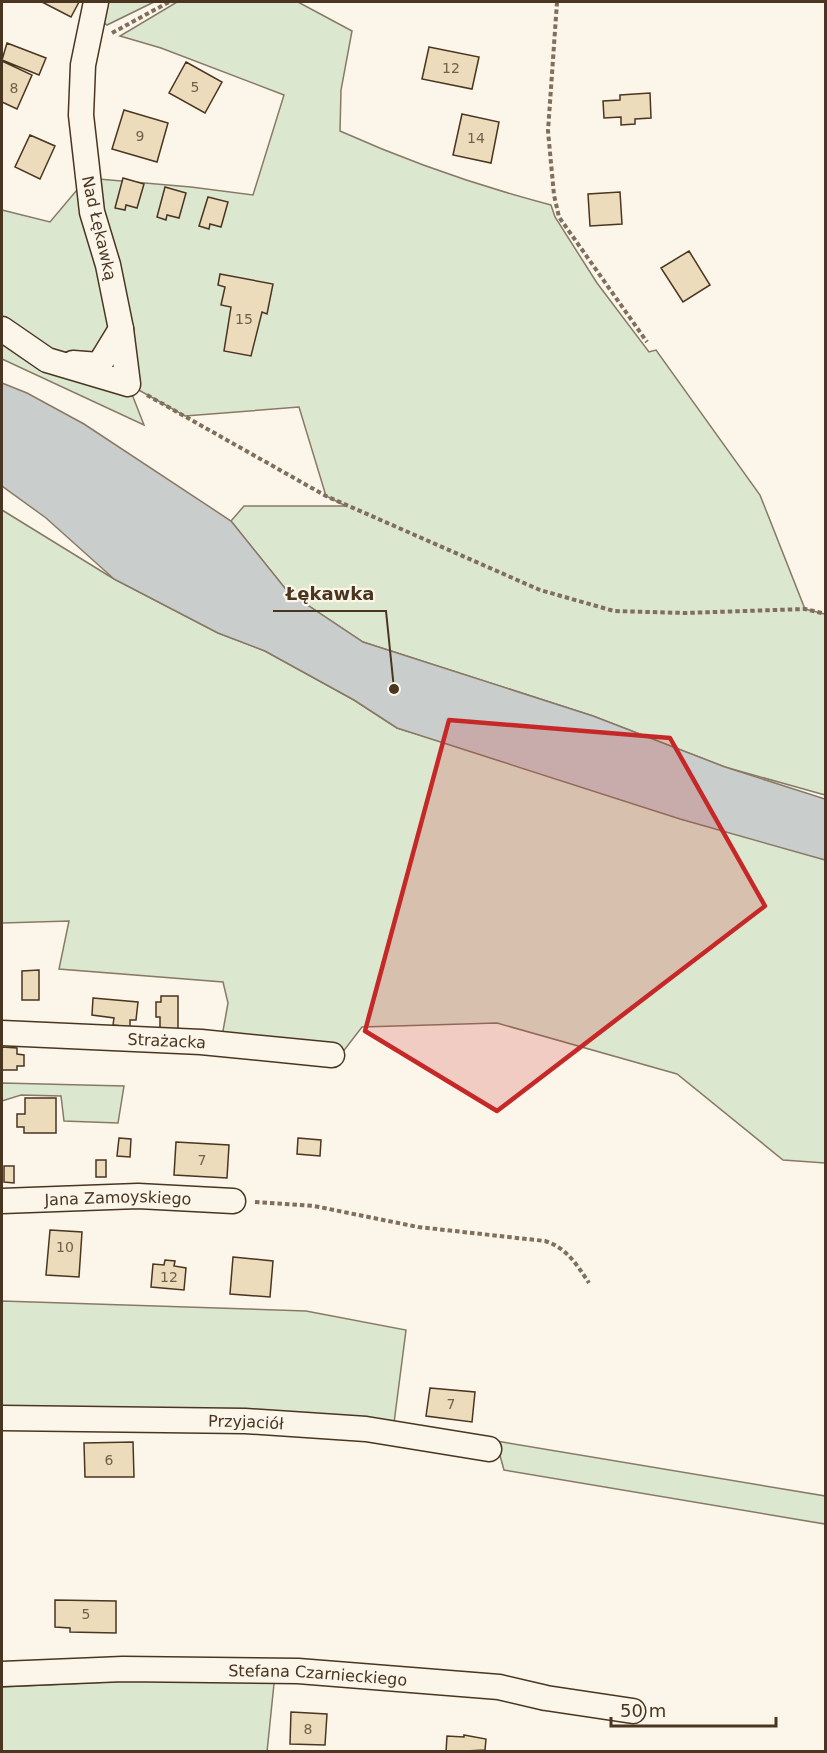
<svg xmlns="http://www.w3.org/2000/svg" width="827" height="1753" viewBox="0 0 827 1753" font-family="'DejaVu Sans',sans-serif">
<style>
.green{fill:#dce7d0;stroke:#887966;stroke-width:1.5}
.water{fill:#c9cecd;stroke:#887966;stroke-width:1.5}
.building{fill:#ecdcbc;stroke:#4a3520;stroke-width:1.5}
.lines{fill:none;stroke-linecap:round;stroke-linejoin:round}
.minor-casing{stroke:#4a3520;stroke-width:27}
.path{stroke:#7f6f5c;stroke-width:4;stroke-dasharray:4.5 3;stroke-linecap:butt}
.minor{stroke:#fbf6e9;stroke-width:24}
.marked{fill:#c62828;fill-opacity:0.2;stroke:#c62828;stroke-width:4.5;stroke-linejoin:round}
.labels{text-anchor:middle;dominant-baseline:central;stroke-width:4.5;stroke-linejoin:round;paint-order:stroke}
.number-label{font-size:14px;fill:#725f47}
.street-label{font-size:16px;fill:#4a3520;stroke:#fbf6e9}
.leader{fill:none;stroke:#4a3520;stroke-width:2}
.callout-dot{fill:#4a3520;stroke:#fbf6e9;stroke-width:2}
.callout-label{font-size:18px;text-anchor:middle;font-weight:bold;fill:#4a3520;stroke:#fbf6e9;stroke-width:4.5;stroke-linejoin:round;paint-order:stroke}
</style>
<rect width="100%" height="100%" fill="#fbf6e9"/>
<path class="green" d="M103,2H154L107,25L99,19Z
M177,2H298L352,31L341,90L340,131C409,162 478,186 551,205L555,217L597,283L649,352L656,350L760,495L805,609L825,614V795L725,767L593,716L363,642L288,592L231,521L244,506H346L326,496L299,407L185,416L128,384L144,425L2,359V210L50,222L87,178L191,187L253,195L284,95L161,48L120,36Z
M2,510L114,579L218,633L265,651L354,700L397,728L825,859V1163L783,1160L677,1074L497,1023L362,1027L342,1053L221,1042L228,1003L223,982L59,969L69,921L2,923Z
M2,1083L124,1086L118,1123L64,1121L61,1096L21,1095L2,1101Z
M2,1301L306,1311L406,1330L394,1423L2,1414Z
M496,1441L825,1496V1524L504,1470Z
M275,1674L267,1752L2,1751V1687Z"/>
<path class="water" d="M2,383L27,393L84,424L231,521L288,592L363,642L593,716L725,767L825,799V860L680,819L397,728L354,700L265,651L218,633L114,579L46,518L2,486Z"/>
<path class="building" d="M42,2H79L71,17Z
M7,43L46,58L39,75L2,60Z
M429,47L479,57L472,89L422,79Z
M2,61L32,75L17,109L2,102Z
M186,62L222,82L205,113L169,93Z
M650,93L651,118L635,119V124L621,125V117L604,118L603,101L620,100V95Z
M124,110L168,123L157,162L112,149Z
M462,114L499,122L491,163L453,155Z
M30,135L55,146L40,179L15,167Z
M123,178L144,184L137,208L126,205L125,210L115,208Z
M165,187L186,193L179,218L167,215L166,220L157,217Z
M620,192L622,224L590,226L588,194Z
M208,197L228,202L221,227L210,224L209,229L199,226Z
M689,251L710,285L683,302L661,268Z
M220,274L273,284L267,314L262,312L251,356L224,351L231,307L221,305L225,287L218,285Z
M39,970V1000H22V971Z
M161,996H178V1031L160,1030V1017H156V1002H161Z
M93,998L138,1002L136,1020H130V1027L113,1025L114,1018L92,1015Z
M2,1047L17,1048V1054L24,1055V1066H17V1070H2Z
M25,1098H56V1133H24V1127H17V1114H25Z
M119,1138L131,1139L130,1157L117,1156Z
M298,1138L321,1140L320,1156L297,1154Z
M176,1142L229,1145L227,1178L174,1175Z
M96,1160H106V1177H96Z
M4,1166H14V1183L4,1182Z
M50,1230L82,1232L79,1277L46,1275Z
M233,1257L273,1261L270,1297L230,1294Z
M165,1260L175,1261L174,1266L186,1268L184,1290L151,1287L153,1264L164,1265Z
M430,1388L475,1392L472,1422L426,1416Z
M133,1442L134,1477H85L84,1443Z
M55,1600L116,1601V1633L70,1632V1628L55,1627Z
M291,1712L327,1714L325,1745L290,1744Z
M464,1735L486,1739L485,1750L446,1752L447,1736L464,1737Z"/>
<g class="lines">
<defs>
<g id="minor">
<path d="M2,329L47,360L128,384L121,329L108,265L92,212L81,115L83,65L96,2"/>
<path d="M73,363L99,365L121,329"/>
<path id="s1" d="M2,1033L201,1042L332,1055"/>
<path id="s2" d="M2,1201L138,1196L233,1201"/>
<path id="s3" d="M2,1418L245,1421L366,1429L489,1449"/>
<path id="s4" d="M2,1674L123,1669L298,1671L499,1687L546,1698L633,1711"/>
</g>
</defs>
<use href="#minor" class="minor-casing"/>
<path class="path" d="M557,2L548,131L554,195L559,217L647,342
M112,33L169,2
M147,395L326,496L540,590L614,611L685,613L805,609L826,614
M255,1202L314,1206L418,1227L545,1241C567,1248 577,1265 589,1283"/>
<use href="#minor" class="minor"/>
</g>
<path class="marked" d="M449,720L670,738L765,906L497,1111L365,1031Z"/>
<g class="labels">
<g class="number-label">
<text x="451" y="68">12</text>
<text x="195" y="87">5</text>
<text x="14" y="88">8</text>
<text x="140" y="136">9</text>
<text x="476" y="138">14</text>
<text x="244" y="319">15</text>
<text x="202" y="1160">7</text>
<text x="65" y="1247">10</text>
<text x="169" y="1277">12</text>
<text x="451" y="1404">7</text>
<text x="109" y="1460">6</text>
<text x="86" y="1614">5</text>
<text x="308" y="1729">8</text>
</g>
<g class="street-label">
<text transform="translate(99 228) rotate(77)">Nad Łękawką</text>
<text stroke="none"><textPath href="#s1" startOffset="165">Strażacka</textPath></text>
<text stroke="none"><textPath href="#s2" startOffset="116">Jana Zamoyskiego</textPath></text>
<text stroke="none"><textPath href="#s3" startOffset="244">Przyjaciół</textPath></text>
<text stroke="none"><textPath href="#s4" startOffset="316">Stefana Czarnieckiego</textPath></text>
</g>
</g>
<path class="leader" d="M394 689L386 611H273"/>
<circle class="callout-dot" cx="394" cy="689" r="6"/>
<g class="callout-label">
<text x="330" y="600">Łękawka</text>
</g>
<rect width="827" height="1753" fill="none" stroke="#4a3520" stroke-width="6"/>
<path d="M611 1717v9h165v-9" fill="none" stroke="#4a3520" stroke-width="3"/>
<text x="620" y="1717" font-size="18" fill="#4a3520" stroke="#fbf6e9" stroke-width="4.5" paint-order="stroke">50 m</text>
</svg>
